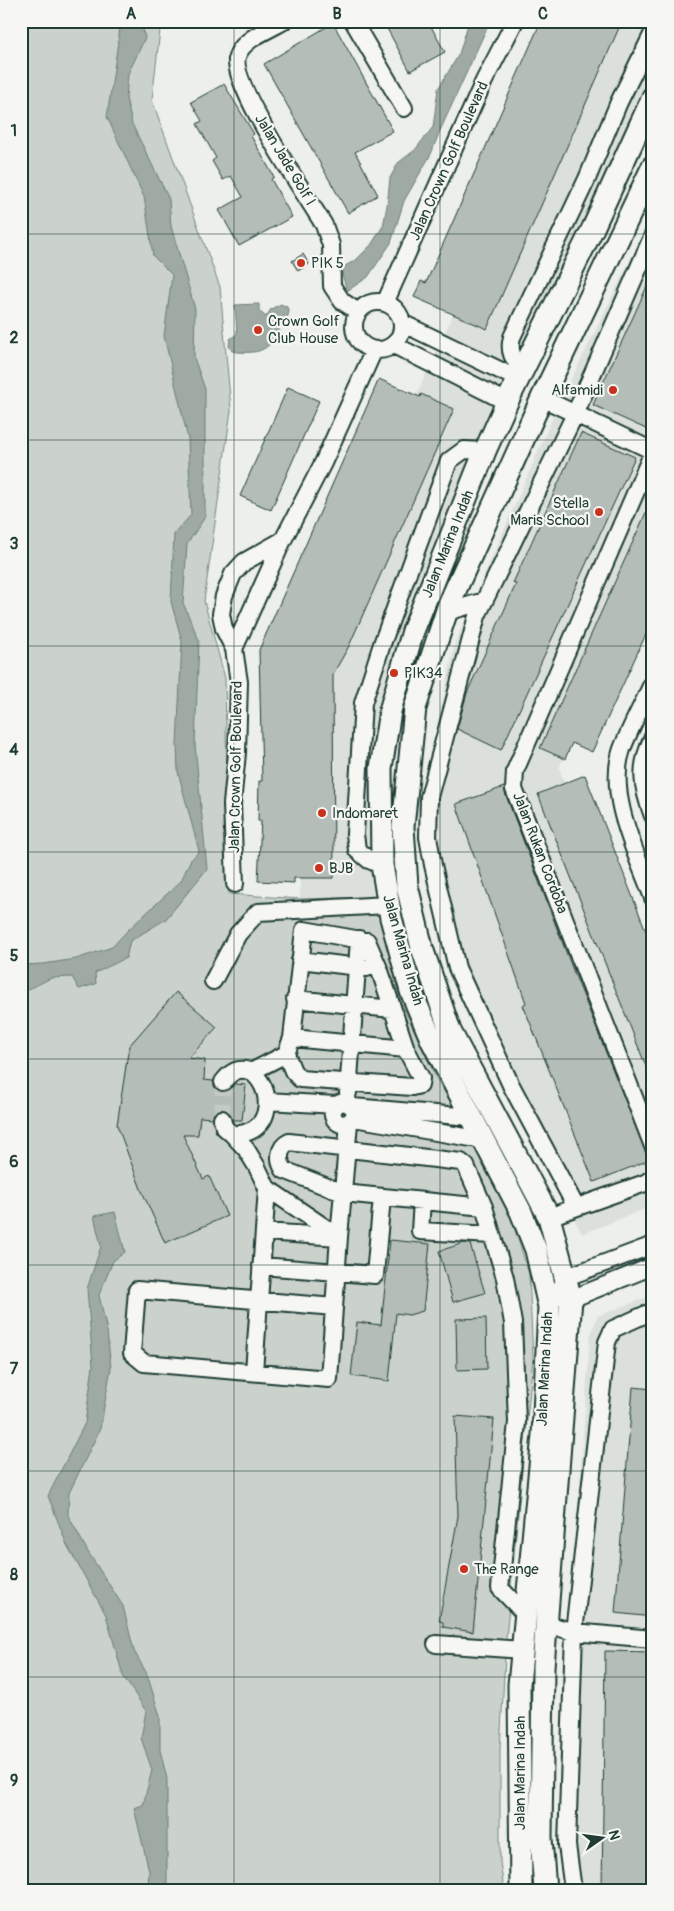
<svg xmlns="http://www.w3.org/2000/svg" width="674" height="1911" viewBox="0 0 674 1911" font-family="Pangolin,sans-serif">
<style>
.built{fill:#dce0db}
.green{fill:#cbd2cc;stroke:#758880}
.water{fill:#9faaa4;stroke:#6c7e77}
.building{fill:#b4bdb8;stroke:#1f3d34}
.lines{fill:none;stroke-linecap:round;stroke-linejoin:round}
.minor-tunnel{stroke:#c4cbc6;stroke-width:16;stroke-dasharray:16 8;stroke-linecap:butt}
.minor-casing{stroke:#1f3d34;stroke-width:20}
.major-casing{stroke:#1f3d34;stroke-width:25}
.minor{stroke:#f6f6f2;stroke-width:16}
.major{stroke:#f6f6f2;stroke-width:21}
.grid{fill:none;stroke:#1f3d34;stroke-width:1;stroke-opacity:0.55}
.poi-dot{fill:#c8321e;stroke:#f6f6f2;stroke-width:2}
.labels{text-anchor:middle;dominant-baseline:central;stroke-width:4.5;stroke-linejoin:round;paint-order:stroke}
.street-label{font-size:15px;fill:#1f3d34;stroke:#f6f6f2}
.poi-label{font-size:15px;fill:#1f3d34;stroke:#f6f6f2;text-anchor:start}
.neatline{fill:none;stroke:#1f3d34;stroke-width:2}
.grid-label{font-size:16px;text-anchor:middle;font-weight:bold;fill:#1f3d34}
</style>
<rect width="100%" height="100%" fill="#edefea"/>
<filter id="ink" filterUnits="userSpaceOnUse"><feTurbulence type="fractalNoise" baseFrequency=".02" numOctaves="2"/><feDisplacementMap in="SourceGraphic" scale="10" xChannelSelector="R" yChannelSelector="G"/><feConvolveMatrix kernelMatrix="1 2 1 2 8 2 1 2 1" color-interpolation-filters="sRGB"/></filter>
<g filter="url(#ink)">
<path class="built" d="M587,21H653V70L593,208L495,398L431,551L385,682L369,771L375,897L300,899L297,656Z
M653,214V554L559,768L653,1026V1206L582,1234L475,1029L443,944L428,849L430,760L455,643L555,412Z
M653,1295V1890H565L562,1865L561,1752L590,1337L597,1316Z"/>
<path class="green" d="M21,21H161L152,100L220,287L231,410L204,601L225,678L229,894L300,899L375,897L401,1002L436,1078L460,1117L469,1138L502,1189L529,1274L533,1358L506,1638L500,1749V1862L504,1890H21Z"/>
<path class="water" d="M121,21H141L145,38L128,74L126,98L132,124L169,199L171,226L195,309L194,358L205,389V517L187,544L183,603L199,640L195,745L207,869L166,919L130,941L126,958L95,973L96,984L79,989L72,977L51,978L21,993V965L43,964L76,959L112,947L128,930L181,881L190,861L199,851L178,772L177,744L182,641L171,602L174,534L191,515L188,439L164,336L172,275L153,256L144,197L107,117Z
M469,21H490L439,133L431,154L404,201L391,243L368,277L347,291L342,274L345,266L356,260L371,245L383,226L387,206L390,178L398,163L415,150L433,127L438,89L459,54Z
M259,304V311L266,317L271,309L281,304L287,307L289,312L287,318L281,321L278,327L280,332L278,338C271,342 267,348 261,350C256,353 238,353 232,351L229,346L230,339L237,334L235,305Z
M115,1212L125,1252L113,1261L99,1295L107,1331L111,1368L100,1429L69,1493L68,1515L88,1552L123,1606L134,1651L147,1674L160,1716V1750L167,1779V1890H148L149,1871L134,1808L143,1805L152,1770L141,1738L146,1711L123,1676L106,1615L67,1545L48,1496L85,1423L93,1366L87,1289L101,1246L94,1216Z"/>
<path class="building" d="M383,21H428L445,52L410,71Z
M541,21H622L487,329L414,297L421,281L426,283Z
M333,23L393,131L355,152L378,195L348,213L264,64Z
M224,84L254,134L251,136L274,177L271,179L292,217L239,246L219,210L243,197L231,176L223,180L212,161L216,158L197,124L202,121L191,102Z
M303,254L309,264L298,271L292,261Z
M653,273V413L646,429L593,405Z
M379,379L420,397L421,394L454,409L349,646L333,674L334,878H294V883L258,881L261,821H258L259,781H262L259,650Z
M288,387L319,401L271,510L240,496Z
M581,433L635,457L501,750L457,729L467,693L516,584L513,583Z
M653,497V619L592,752L572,743L565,759L540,748Z
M585,775L653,949V1084L538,794Z
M504,787L505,793L573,970L649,1160L594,1182L523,1005L526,1003L456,804Z
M176,992L217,1027L189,1058L205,1060L204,1080L213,1081L215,1088L221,1092H226L236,1084L246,1085L242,1120H232L229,1112L220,1109L215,1112L212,1118L200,1117L198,1135H183L203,1179L209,1176L227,1216L165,1243L141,1189L117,1125L129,1046Z
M390,1240L430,1244L423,1311L409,1315L396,1313L389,1381L351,1376L357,1322L381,1325Z
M464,1243L470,1244L485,1293L453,1302L439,1251Z
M486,1318L487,1369L457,1370L456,1319Z
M633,1387L653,1389V1617L615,1613Z
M455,1416L494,1419L473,1632L443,1627V1622L439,1621L458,1516Z
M605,1651L653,1652V1890H602Z"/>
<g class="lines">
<path class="minor-tunnel" d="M222,1119L223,1082"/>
<defs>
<path id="minor" d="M284,21C269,30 245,38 238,54C226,79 308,198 324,225L331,245L332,286L342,301L358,312
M353,21L404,108
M354 326a24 24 0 1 1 48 0a24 24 0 1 1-48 0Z
M385,303L484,81L515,21
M402,323L518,379
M394,345L507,402
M523,370C513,359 508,352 512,337L587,179L619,102L653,33
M542,398L653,451
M653,452L515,771L514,789L653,1146
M447,612L484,601
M234,649L283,540
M653,682C643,704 631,726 622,749C606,795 637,854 653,898
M653,737C639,767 641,785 653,816
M382,865L369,860L357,850L355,834L363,703L382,644L449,461L464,450L485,451
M235,884L232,804L237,753L239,682L234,649L224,629L221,614L224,596L233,574L244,562L283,540L323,463L374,350
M300,960L367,968
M213,981L238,934L258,912L388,905
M295,999L392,1009
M292,1038L406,1049
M251,1072L286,1054L292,1038L304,930L367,941L380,971L406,1049L421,1078L420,1085L412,1087L300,1079L293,1071L286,1054
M348,1093L359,939
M267,1101L336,1105
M353,1107L355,1115L349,1123L341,1124C328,1119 331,1103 345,1102L353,1107L471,1117
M354,1118L483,1140
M222,1119L224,1127L232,1134C240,1135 247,1133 254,1129C286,1107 251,1043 223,1082
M232,1134L246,1149L257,1167L267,1188L339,1237L349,1123
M422,1201L420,1231L492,1235
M484,1207L343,1193L284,1170C278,1161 278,1147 289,1142L461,1162L466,1166L484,1207L505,1278L513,1323L517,1422L500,1588L525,1614
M576,1207L511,1085L457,968L433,865L428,837L429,797L477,616L575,414L653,235
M549,1217L645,1183L653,1178
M264,1232L339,1237L329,1379L144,1363L132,1353L137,1290L334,1307
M261,1266L375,1275L382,1197
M571,1299L653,1266
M549,1307L567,1277L653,1245
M254,1372L267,1188
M546,1624L574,1632L653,1639
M436,1644L522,1650
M573,1890L567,1845L574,1632L607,1342L613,1329L653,1311"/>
<path id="major" d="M521,1890L519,1685L543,1435L549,1307L536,1250L521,1212L432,1041L411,991L391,918L382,865L381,768L390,711L413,631L485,451L507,402L593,228L653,97
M545,1890L541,1838L543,1667L571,1299L549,1217L450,1031L422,948L407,886L403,827L415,708L449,604L542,398L653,166"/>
</defs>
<use href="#minor" class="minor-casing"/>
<use href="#major" class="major-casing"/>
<use href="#minor" class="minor"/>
<use href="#major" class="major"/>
</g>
</g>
<path class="grid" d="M234,21V1890M440,21V1890M21,234H653M21,440H653M21,646H653M21,852H653M21,1059H653M21,1265H653M21,1471H653M21,1677H653"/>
<g class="poi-dot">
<circle cx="301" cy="263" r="5"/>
<circle cx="258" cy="330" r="5"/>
<circle cx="613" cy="390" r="5"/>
<circle cx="599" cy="512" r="5"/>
<circle cx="394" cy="673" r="5"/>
<circle cx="322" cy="813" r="5"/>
<circle cx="319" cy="868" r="5"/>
<circle cx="464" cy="1569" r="5"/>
</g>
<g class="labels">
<g class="street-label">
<text transform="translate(285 160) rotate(59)">Jalan Jade Golf I</text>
<text transform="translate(449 161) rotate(-66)">Jalan Crown Golf Boulevard</text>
<text transform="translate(448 544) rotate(-68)">Jalan Marina Indah</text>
<text transform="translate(236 767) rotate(-89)">Jalan Crown Golf Boulevard</text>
<text transform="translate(540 853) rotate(69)">Jalan Rukan Cordoba</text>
<text transform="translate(403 950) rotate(74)">Jalan Marina Indah</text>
<text transform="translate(545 1369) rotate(-87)">Jalan Marina Indah</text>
<text transform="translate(520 1773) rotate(-90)">Jalan Marina Indah</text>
</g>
<g class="poi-label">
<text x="311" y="263">PIK 5</text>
<text x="268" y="321">Crown Golf<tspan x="268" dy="17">Club House</tspan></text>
<text x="603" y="390" text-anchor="end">Alfamidi</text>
<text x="589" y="503" text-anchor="end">Stella<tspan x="589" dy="17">Maris School</tspan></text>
<text x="404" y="673">PIK34</text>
<text x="332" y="813">Indomaret</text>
<text x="329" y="868">BJB</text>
<text x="474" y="1569">The Range</text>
</g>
</g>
<rect width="674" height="1911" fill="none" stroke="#f6f6f2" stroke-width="55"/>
<g transform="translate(602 1838) rotate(76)" stroke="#f6f6f2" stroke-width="4" paint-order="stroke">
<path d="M0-4L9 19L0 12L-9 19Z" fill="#1f3d34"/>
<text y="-8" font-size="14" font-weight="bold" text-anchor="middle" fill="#1f3d34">N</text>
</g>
<rect x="28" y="28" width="618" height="1856" class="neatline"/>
<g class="grid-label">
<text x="131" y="19">A</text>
<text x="337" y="19">B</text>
<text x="543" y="19">C</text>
<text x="14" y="136">1</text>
<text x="14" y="343">2</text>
<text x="14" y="549">3</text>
<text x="14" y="755">4</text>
<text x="14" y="961">5</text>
<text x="14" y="1167">6</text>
<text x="14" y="1374">7</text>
<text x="14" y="1580">8</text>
<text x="14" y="1786">9</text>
</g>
</svg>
